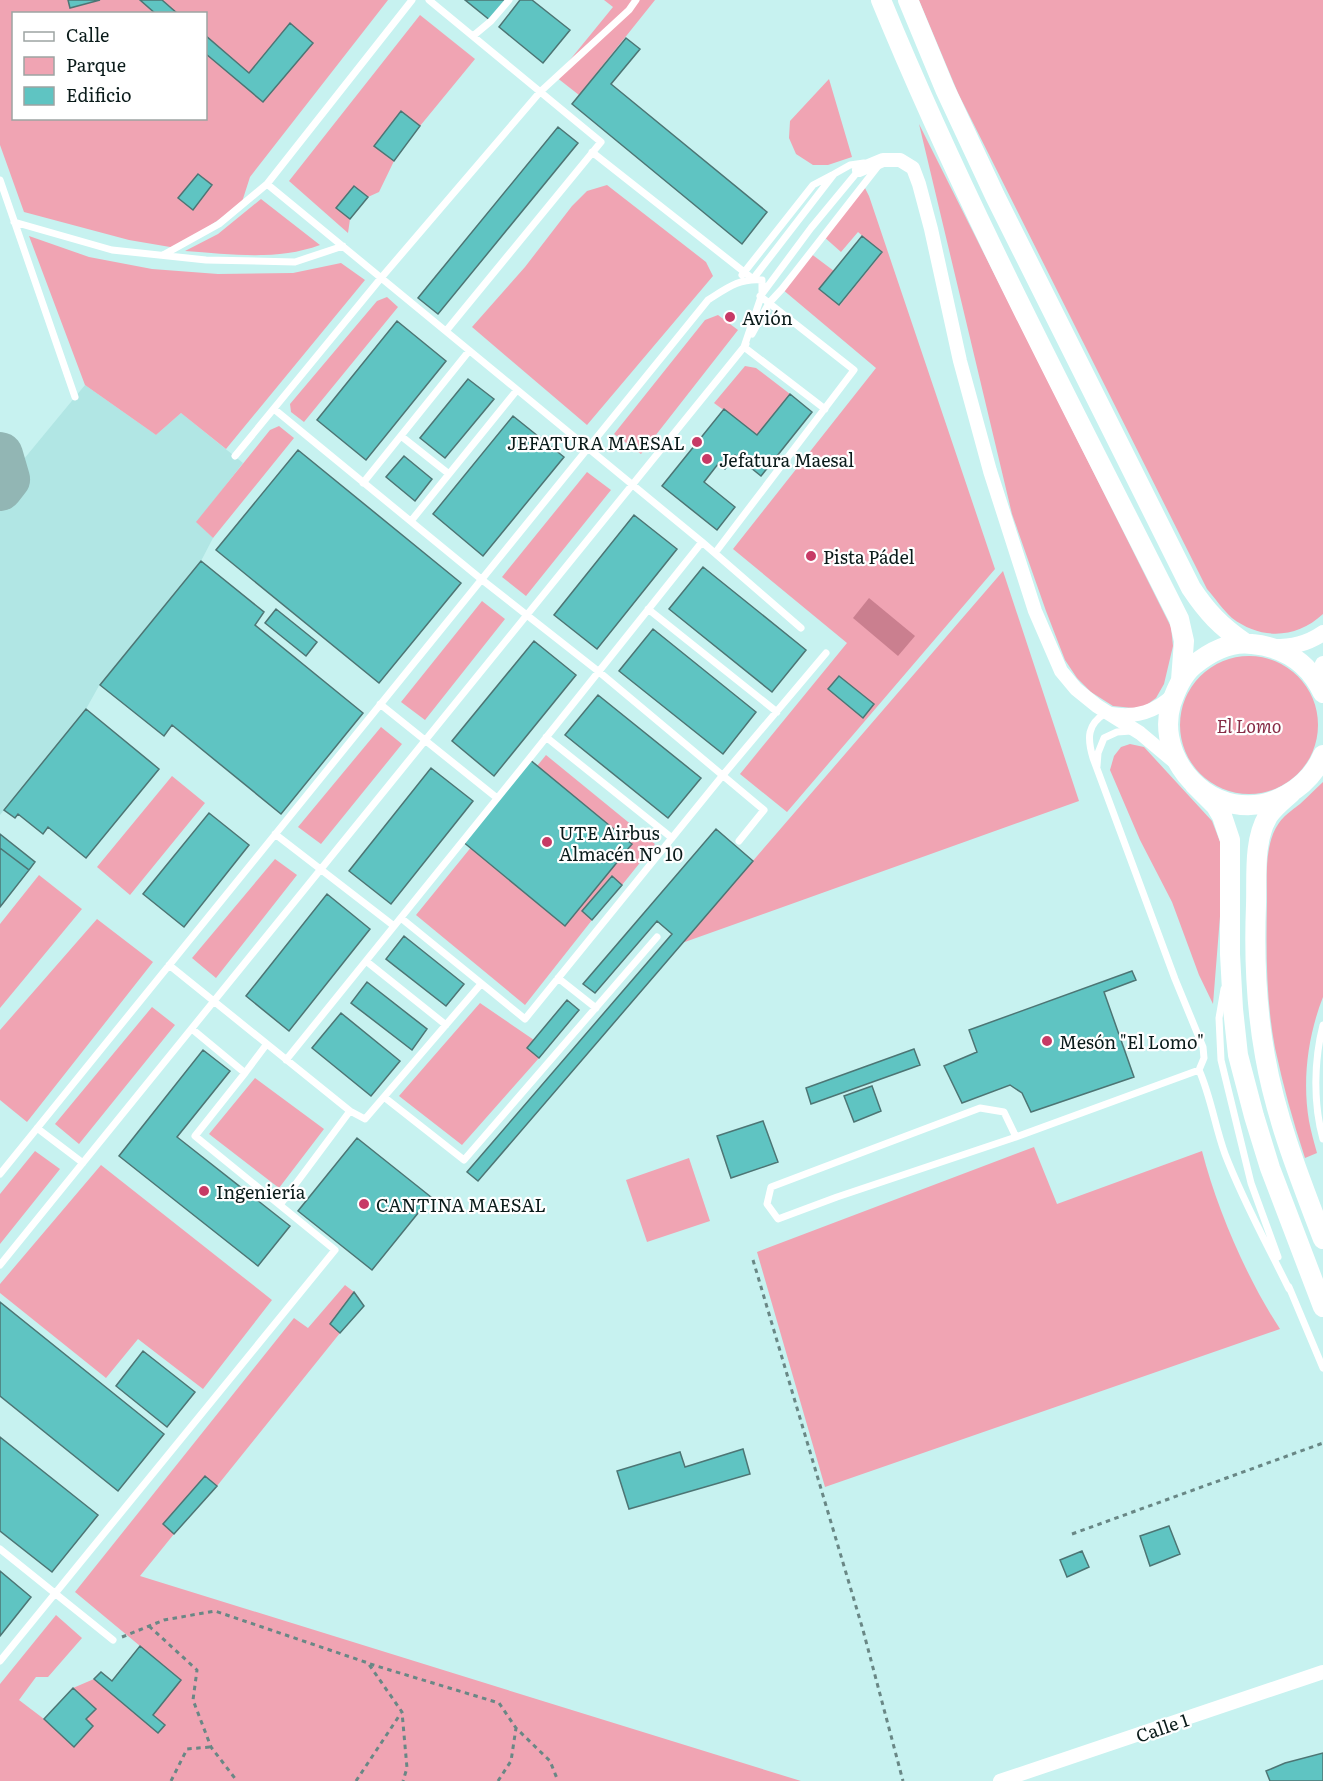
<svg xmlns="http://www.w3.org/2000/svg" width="1323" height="1781" viewBox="0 0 1323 1781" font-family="Literata,serif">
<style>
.built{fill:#b1e6e4}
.green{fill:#f0a4b3;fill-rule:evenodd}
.water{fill:#ca7f8f}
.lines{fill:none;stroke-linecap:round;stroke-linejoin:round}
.taxiway{stroke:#92b6b4;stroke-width:46}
.building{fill:#5fc4c2;stroke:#4d7574;stroke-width:1.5}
.path{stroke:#698785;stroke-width:3;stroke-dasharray:4.5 4.5;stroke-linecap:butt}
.service{stroke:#fff;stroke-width:7}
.minor{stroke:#fff;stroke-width:14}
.tertiary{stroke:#fff;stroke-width:16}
.secondary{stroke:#fff;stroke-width:20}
.poi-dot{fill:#c73a66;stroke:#fff;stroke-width:2}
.labels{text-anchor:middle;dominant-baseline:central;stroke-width:4.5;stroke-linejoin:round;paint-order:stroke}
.poi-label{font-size:18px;fill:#0a1b1a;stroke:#fff;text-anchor:start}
.park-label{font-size:18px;font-style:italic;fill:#872d47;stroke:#fff}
.street-label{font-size:18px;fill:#0a1b1a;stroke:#fff}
</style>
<rect width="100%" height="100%" fill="#c7f2f0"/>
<path class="built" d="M85,385L156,435L181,413L243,463L197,522L213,538L201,561L100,684L86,709L0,815V488Z"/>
<path class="green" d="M0,0H388L250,177L241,205L176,248L129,240L24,212L0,145ZM14,14H206V118H14Z
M604,0H655L579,95L556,77L613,7Z
M919,0H1323V614C1296,639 1261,640 1232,618C1223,610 1215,598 1207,589L958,93Z
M420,15L475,59L420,126L394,161L379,192L368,197L350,219L348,233L289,181Z
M829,79L852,157L828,165H813L796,154L789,138L790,121Z
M919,124L1171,627L1173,646L1164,684L1156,698L1145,706L1133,708L1113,706L1091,692L1077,678L1065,660L1046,611L1012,514Z
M863,184L869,196L995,569L787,812L740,774L847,643L733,549L876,368L782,289L810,253L834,271L819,289L840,305L882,253L858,232L841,252L823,236Z
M607,185L706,262L713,276L587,425L472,327L525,267L572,206L587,191Z
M261,199L320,245C277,261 230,254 185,251L218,234Z
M29,236L89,257L152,269L218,274L293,273L341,263L365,280L226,449L181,413L156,435L85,385Z
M387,297L398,307L304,422L291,412L290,404L377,301Z
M718,315L738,330L641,454L614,434L705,320Z
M745,366L756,368L790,394L757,435L714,403Z
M279,426L294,438L213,538L196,522L270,430Z
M587,472L611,490L526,596L502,577Z
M1003,571L1079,801L682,943Z
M482,601L505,619L425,720L401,702Z
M1180 725a69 69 0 1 1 138 0a69 69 0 1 1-138 0Z
M381,727L402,744L321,844L298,827Z
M1130,744L1144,747L1212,821L1222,847L1223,879L1213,1004L1199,975L1172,902L1140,840L1110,770L1114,756L1121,747Z
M546,755L655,844L622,885L611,876L582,911L592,920L525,1005L416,915Z
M172,776L205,803L130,895L97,867Z
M1323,782V997C1308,1035 1302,1080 1309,1121C1311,1132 1314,1142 1317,1153L1305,1158C1293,1122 1283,1085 1275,1048C1266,1001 1266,950 1267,902C1267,880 1265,855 1273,834C1280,818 1287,814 1300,804C1308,797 1315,789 1323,782Z
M275,859L297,875L216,978L192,958Z
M39,875L82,909L0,1008V924Z
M97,919L153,962L27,1122L0,1100V1030Z
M480,1003L534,1040L528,1048L539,1058L462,1145L399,1096Z
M152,1007L175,1025L79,1144L55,1124Z
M255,1078L324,1129L279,1188L209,1134Z
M1034,1147L1057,1204L1202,1151C1217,1209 1247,1279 1280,1329L825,1487L757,1252Z
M35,1151L60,1169L0,1244V1194Z
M689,1158L710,1221L647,1242L626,1180Z
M101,1165L272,1300L203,1389L138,1339L106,1378L0,1293V1284Z
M345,1285L354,1292L330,1324L340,1333L217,1486L205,1476L163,1524L174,1534L140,1576L801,1781H0V1684L56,1615L82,1638L48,1677H36L19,1700L44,1719L93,1726L86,1719L96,1709L73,1688L94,1679L158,1732L165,1725L153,1715L181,1680L75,1592L294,1318L308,1328Z"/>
<path class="water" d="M869,598L915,636L898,656L853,618Z"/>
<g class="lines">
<path class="taxiway" d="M0,455L7,479L0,488"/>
</g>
<path class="building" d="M68,0H100L70,8Z
M140,0H162L178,14H156Z
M465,0H508L491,21Z
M520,0H532L570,30L543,63L499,27Z
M290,23L313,43L263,102L206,54V36L249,73Z
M626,38L640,49L611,84L767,212L742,244L572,104Z
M401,111L420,126L394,161L374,146Z
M558,127L578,143L438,314L418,298Z
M198,174L212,185L193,210L178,198Z
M354,186L368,197L350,219L336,208Z
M862,236L882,252L839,305L819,289Z
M397,321L446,361L366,460L317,420Z
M468,379L494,399L445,458L420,438Z
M790,394L812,412L761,476L735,455L725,469L718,464L704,482L735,507L717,530L662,486L724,409L757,435Z
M513,416L564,457L483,556L433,514Z
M298,450L461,583L379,683L216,550Z
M404,456L432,479L415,501L386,477Z
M634,515L677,549L597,649L554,615Z
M201,561L264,612L255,625L363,713L281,814L172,725L164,736L100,685Z
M703,567L806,650L772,692L669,609Z
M276,609L317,642L306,656L265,623Z
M653,629L756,712L723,754L619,671Z
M534,641L576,675L494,776L452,741Z
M839,676L874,704L863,718L828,689Z
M598,695L701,778L668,818L565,735Z
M86,709L159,769L86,858L48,827L43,834L18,814L15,818L4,810Z
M529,759L632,844L565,926L462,841Z
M431,768L473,801L391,904L349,871Z
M209,813L249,845L184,927L143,894Z
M716,829L753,861L478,1181L467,1172L672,934L657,921L595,993L583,984Z
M0,834L35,862L29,870L0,848Z
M0,848L29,870L0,907Z
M612,876L622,885L592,920L582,911Z
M327,894L370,929L289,1031L246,996Z
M404,936L464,984L446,1006L386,959Z
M1132,971L1136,980L1104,992L1134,1077L1031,1112L1022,1093L1010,1085L962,1103L944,1066L977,1052L969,1030Z
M367,982L427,1029L412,1050L351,1003Z
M567,1000L579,1010L539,1058L527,1048Z
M341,1013L400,1061L371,1096L312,1048Z
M914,1049L920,1065L811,1104L806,1088Z
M203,1050L230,1071L177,1137L290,1226L258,1266L119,1156Z
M872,1086L881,1111L854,1122L844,1096Z
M763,1121L778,1162L731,1178L717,1136Z
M357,1138L431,1197L372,1270L298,1211Z
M354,1292L364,1306L340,1333L330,1324Z
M0,1302L164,1434L118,1491L0,1396Z
M143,1351L195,1392L167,1427L116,1386Z
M0,1437L98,1515L52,1572L0,1531Z
M743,1449L750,1474L629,1509L617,1471L680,1452L685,1467Z
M205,1476L217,1486L174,1534L163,1524Z
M1169,1526L1180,1554L1150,1566L1140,1536Z
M1082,1551L1089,1567L1067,1577L1060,1560Z
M0,1571L31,1597L0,1636Z
M140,1646L181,1680L153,1715L165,1725L158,1733L94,1679L101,1672L112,1681Z
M73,1688L96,1709L86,1719L93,1726L74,1747L44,1719Z
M1323,1753V1781H1270L1266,1771L1285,1763Z"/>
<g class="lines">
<path class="path" d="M753,1260L863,1630L903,1781
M1072,1534L1323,1443
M149,1626L197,1670L193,1700L211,1747L237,1781
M122,1637L164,1620L215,1611L368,1663L402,1712L407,1768L403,1781
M370,1664L499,1703L516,1728L550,1761L558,1781
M171,1781L187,1749L211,1747
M356,1781L401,1713
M498,1781L511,1761L516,1728"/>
<path class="service" d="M429,0L601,142L446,331
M473,36L491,21L509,0
M592,152L753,279L834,174L850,165L864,163
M0,180L75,397
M14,222L112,250L206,260L295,262L343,246
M163,255L219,224L267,184
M742,275L813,185L832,175
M752,334L769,303L782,289L878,166
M746,344L744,347L825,409
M274,409L481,579L598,671L764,810L739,841
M401,436L449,474
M235,456L381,278L540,92L629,10L636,0
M363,483L469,351
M411,521L517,390
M702,542L801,628
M715,553L854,370L760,296
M648,609L777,712
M380,704L497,798
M1106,713C1087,724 1087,738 1093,758L1175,979L1203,1047L1204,1058L1199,1070C1211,1097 1215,1127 1225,1154C1243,1201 1267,1244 1289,1289
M546,737L672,838
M1097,766L1098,753L1104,738L1117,732L1131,731
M275,834L394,926
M401,918L525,1019L723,775L826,653
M366,961L446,1025
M169,965L350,1111L280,1205
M558,978L596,1008
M1224,989L1219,1018L1221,1060L1251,1183L1278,1257
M1323,1025C1314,1060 1313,1103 1323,1139
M286,1060L529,759L702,542L267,184L412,0
M245,1073L266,1045
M384,1097L464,1160L657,937
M350,1111L365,1119L481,984
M37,1128L83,1163
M1016,1137L1004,1112L980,1108L771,1187L767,1204L778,1219L837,1197L1016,1137L1199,1070
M0,1174L708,300C727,288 739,278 762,280V294L811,228L859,170
M0,1265L744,347L762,294
M1289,1287L1323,1368
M0,1549L113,1640
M0,1661L335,1250L195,1136L245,1073L192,1029"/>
<path class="minor" d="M859,170L883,160H900L913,168L919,184L931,229L960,361L990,471L1035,611L1061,671L1076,689L1097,706L1140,733L1177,764
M1111,714C1136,718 1156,712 1174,694
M1000,1781L1323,1672"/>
<path class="tertiary" d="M1273,647C1292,647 1307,644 1323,633
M1323,664L1320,672L1323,691"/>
<path class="secondary" d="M881,0C968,212 1076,414 1179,619L1184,641L1181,680
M908,0L945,89L995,196L1191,588C1207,612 1221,627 1245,643
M1323,693C1309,663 1284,647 1252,644C1231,641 1210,652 1194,665C1182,675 1176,690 1171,704C1158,748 1190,796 1234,804C1271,811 1309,788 1323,755
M1194,784L1216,806L1222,816L1230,840V954L1233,1009L1238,1055L1254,1116L1270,1168L1323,1307
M1291,793C1283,800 1274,807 1268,816C1253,841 1257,877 1256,905C1254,955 1256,1006 1265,1056C1276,1119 1300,1179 1323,1239"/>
</g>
<g class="poi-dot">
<circle cx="730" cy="317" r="6"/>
<circle cx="697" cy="442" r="6"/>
<circle cx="707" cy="459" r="6"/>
<circle cx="811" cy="556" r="6"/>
<circle cx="547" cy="842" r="6"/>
<circle cx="1047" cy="1041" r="6"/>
<circle cx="204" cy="1191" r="6"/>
<circle cx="364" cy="1204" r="6"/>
</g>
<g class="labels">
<g class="poi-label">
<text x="742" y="317">Avión</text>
<text x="685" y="442" text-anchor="end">JEFATURA MAESAL</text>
<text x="719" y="459">Jefatura Maesal</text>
<text x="823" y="556">Pista Pádel</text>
<text x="559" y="832">UTE Airbus<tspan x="559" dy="21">Almacén Nº 10</tspan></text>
<text x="1059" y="1041">Mesón "El Lomo"</text>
<text x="216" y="1191">Ingeniería</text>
<text x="376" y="1204">CANTINA MAESAL</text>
</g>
<g class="park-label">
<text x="1249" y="725">El Lomo</text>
</g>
<g class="street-label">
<text transform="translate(1162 1727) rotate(-19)">Calle 1</text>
</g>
</g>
<rect x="12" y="12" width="195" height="108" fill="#ffffff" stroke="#9da4a3" stroke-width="1.5"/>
<rect x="24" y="32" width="30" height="9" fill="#ffffff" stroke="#9da4a3" stroke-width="1.5"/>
<text x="66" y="42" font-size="18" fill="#0a1b1a">Calle</text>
<rect x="24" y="57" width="30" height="18" fill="#f0a4b3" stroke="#9da4a3" stroke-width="1.5"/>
<text x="66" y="72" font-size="18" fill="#0a1b1a">Parque</text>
<rect x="24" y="87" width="30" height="18" fill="#5fc4c2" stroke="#9da4a3" stroke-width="1.5"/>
<text x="66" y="102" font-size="18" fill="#0a1b1a">Edificio</text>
</svg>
